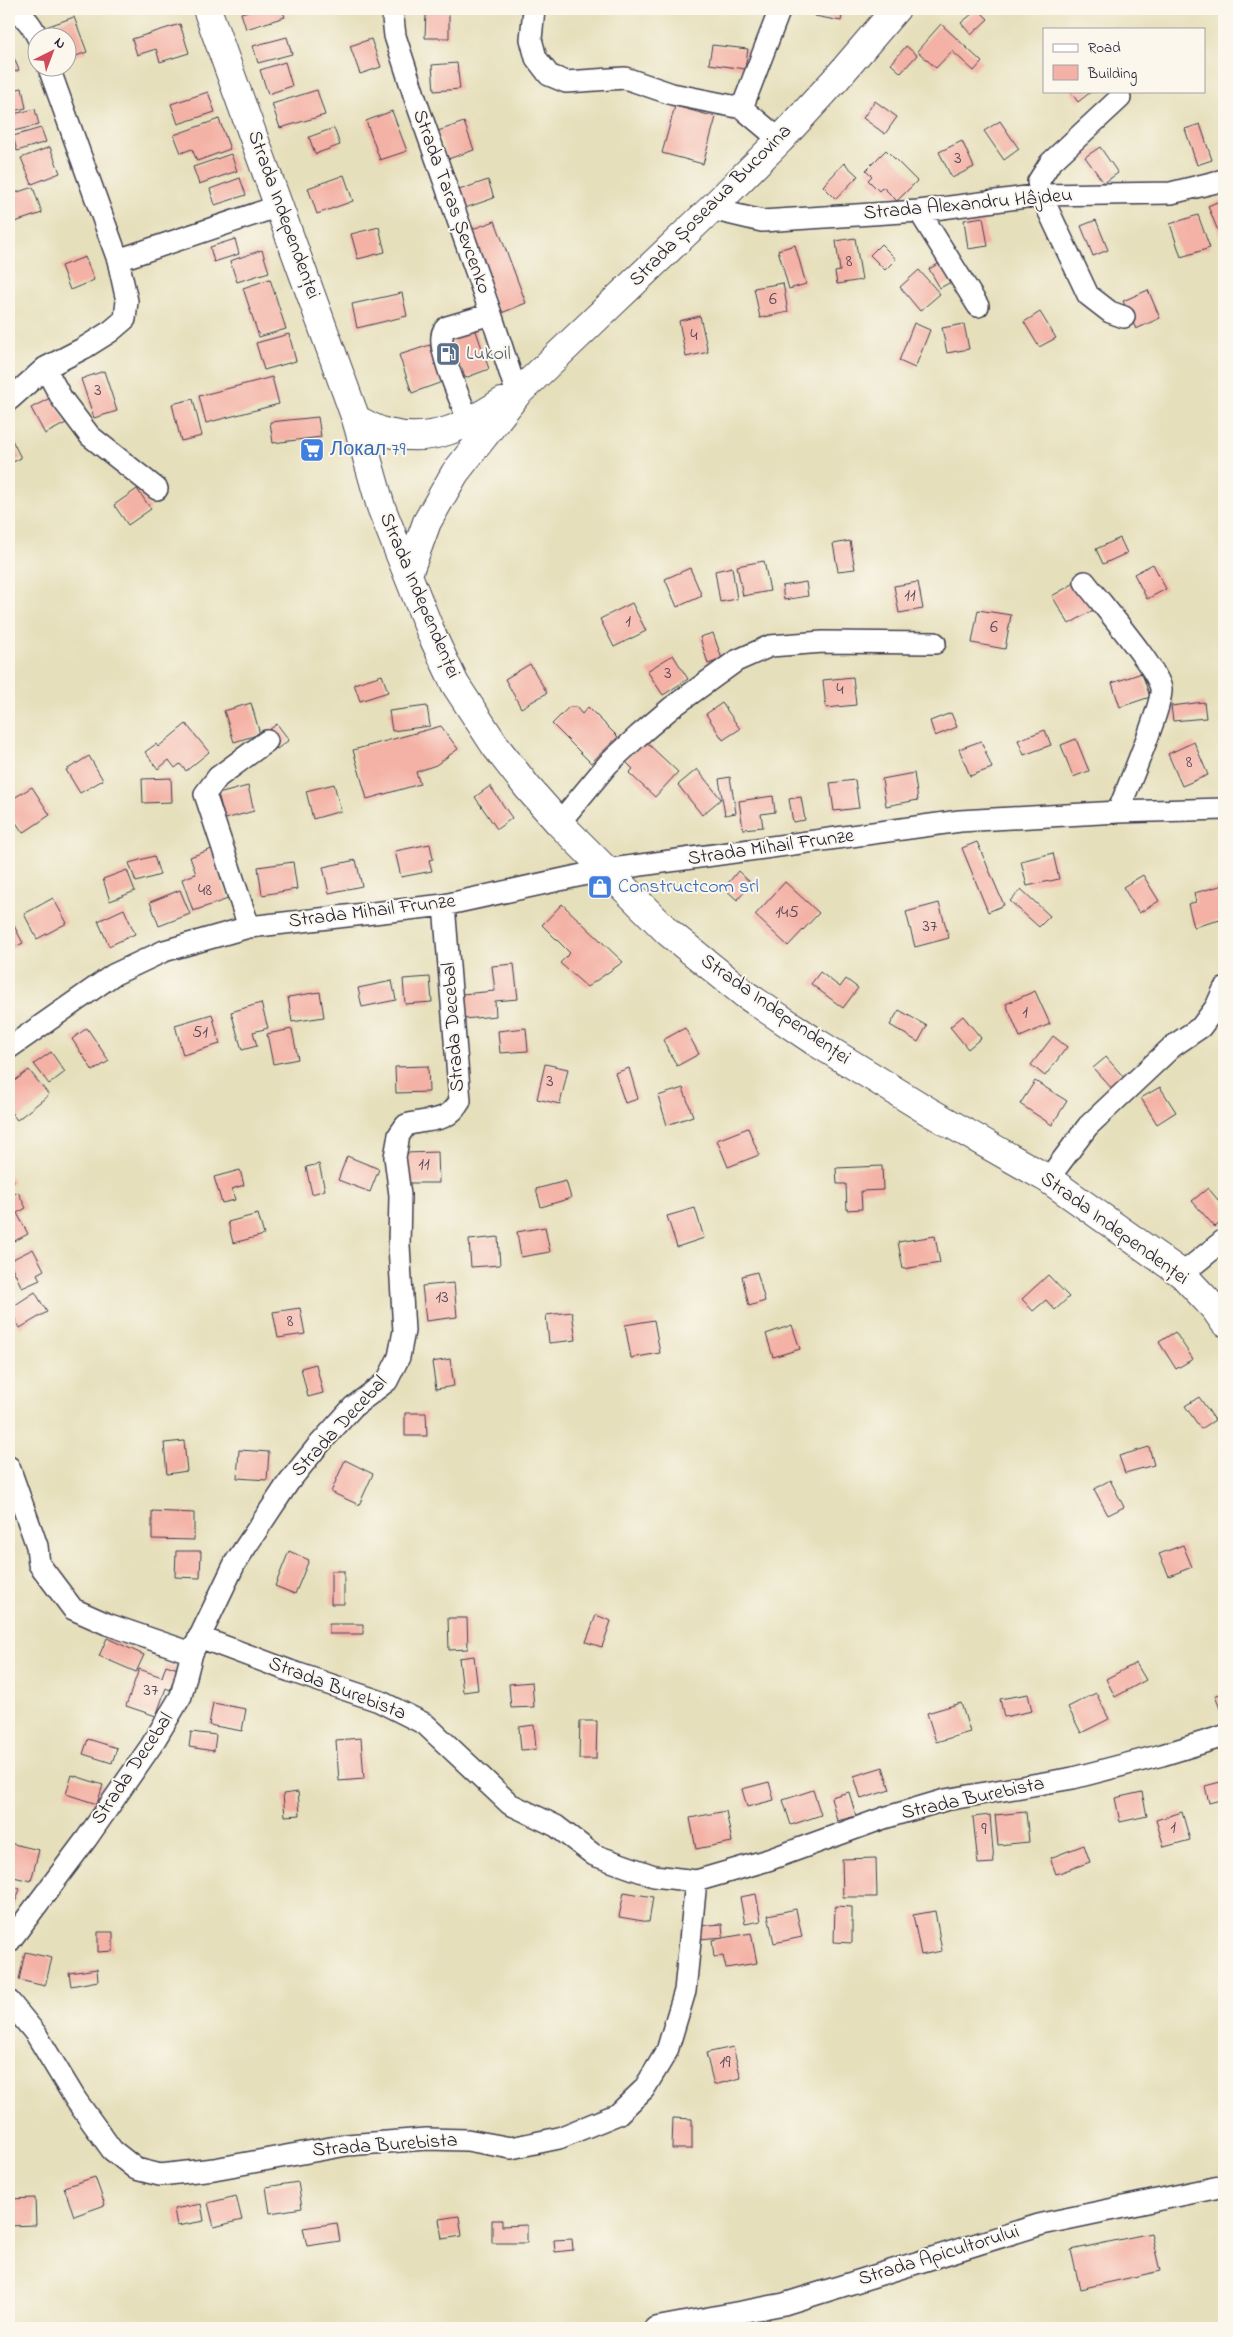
<svg xmlns="http://www.w3.org/2000/svg" width="1233" height="2337" viewBox="0 0 1233 2337" font-family="'Indie Flower',sans-serif">
<style>
.building{fill:#f4b1a5}
.lines{fill:none;stroke-linecap:round;stroke-linejoin:round}
.minor-casing{stroke:#3f3e4e;stroke-width:24}
.major-casing{stroke:#3f3e4e;stroke-width:30}
.minor{stroke:#fff;stroke-width:21}
.major{stroke:#fff;stroke-width:28}
.labels{text-anchor:middle;dominant-baseline:central;stroke-width:4;stroke-linejoin:round;paint-order:stroke}
.number-label{font-size:18px;fill:#564656}
.street-label{font-size:20px;fill:#22223b;stroke:#fbf7ec}
.service-label{font-size:20px;fill:#4e5e75;stroke:#fbf7ec;text-anchor:start}
.shop-label{font-size:20px;fill:#366cbe;stroke:#fbf7ec;text-anchor:start}
</style>
<rect width="100%" height="100%" fill="#fbf7ec"/>
<filter id="ink" filterUnits="userSpaceOnUse"><feTurbulence type="fractalNoise" baseFrequency=".02" numOctaves="2"/><feDisplacementMap in="SourceGraphic" scale="10" xChannelSelector="R" yChannelSelector="G"/><feConvolveMatrix kernelMatrix="1 2 1 2 8 2 1 2 1" color-interpolation-filters="sRGB"/></filter>
<filter id="wash" filterUnits="userSpaceOnUse"><feTurbulence type="fractalNoise" baseFrequency=".0096" numOctaves="4" result="noise"/><feDisplacementMap in="SourceGraphic" scale="20" xChannelSelector="R" yChannelSelector="G"/><feGaussianBlur stdDeviation="1.12" result="paint"/><feColorMatrix in="noise" values="0 0 0 0 0 0 0 0 0 0 0 0 0 0 0 0 0 1.4 0 .05"/><feComposite in="paint" operator="in"/></filter>
<g filter="url(#wash)">
<rect width="100%" height="100%" fill="#e6dfbb"/>
<g id="blocks">
<path class="building" d="M255,9H282L285,17L246,29L241,13Z
M817,9H843L841,21L815,16Z
M978,9L988,19L971,35L961,23Z
M426,11H449V38H425Z
M74,17L87,52L68,59V38H50L46,27Z
M180,24L189,53L160,62L156,49L137,55L132,39Z
M941,24L982,62L974,71L952,51L936,68L917,51Z
M287,37L292,54L258,63L253,46Z
M371,39L381,67L360,74L350,46Z
M712,45L748,49L745,69L709,64Z
M906,46L917,55L901,73L891,64Z
M14,58L19,70L9,74V60Z
M285,62L292,86L268,94L260,70Z
M457,63L460,89L434,91L432,65Z
M22,88L26,108L9,112V91Z
M317,90L325,115L280,128L272,104Z
M1070,91H1092L1078,102Z
M208,92L215,112L178,124L171,104Z
M875,101L897,117L885,134L863,118Z
M675,106L716,117L703,164L662,153Z
M35,109L39,125L9,132V115Z
M392,111L407,151L380,160L366,121Z
M219,119L230,149L197,161L192,149L181,153L174,135Z
M1000,121L1019,149L1004,160L984,131Z
M464,122L474,150L448,159L438,131Z
M1200,124L1212,160L1197,165L1185,129Z
M41,128L46,142L17,151L13,136Z
M334,128L340,145L315,154L309,137Z
M962,141L974,167L952,178L939,152Z
M50,147L60,173L32,184L21,158Z
M1100,147L1118,173L1104,183L1085,157Z
M886,150L917,181L897,201L883,187L879,191L868,180L872,176L866,170Z
M231,154L237,171L199,184L193,167Z
M844,163L858,176L836,199L823,186Z
M344,175L353,201L317,214L308,188Z
M240,178L246,195L215,205L210,189Z
M488,180L494,198L465,208L459,190Z
M33,187L42,213L9,224V195Z
M1224,199V235L1220,236L1208,206Z
M1198,215L1210,248L1181,257L1170,224Z
M983,217L988,246L968,249L964,220Z
M1096,220L1108,250L1093,256L1081,226Z
M495,221L526,303L499,314L467,231Z
M379,227L385,252L358,259L351,234Z
M855,238L862,280L837,284L835,272L840,271L836,241Z
M235,239L239,254L214,262L210,247Z
M881,244L896,259L885,270L870,255Z
M795,245L806,284L789,289L778,250Z
M262,250L269,272L237,282L230,261Z
M85,257L94,280L70,290L61,266Z
M940,263L951,282L940,288L929,269Z
M919,270L940,294L920,311L900,287Z
M270,279L286,329L259,337L243,288Z
M783,283L788,312L760,318L754,288Z
M1148,290L1160,318L1136,329L1123,301Z
M402,293L407,316L357,328L352,304Z
M1040,312L1056,338L1039,347L1024,322Z
M700,316L708,352L686,357L679,321Z
M914,323L930,330L915,368L899,361Z
M964,324L969,349L947,353L942,328Z
M475,328L489,369L465,378L462,368L440,375L442,382L412,393L399,355L430,345L432,352L454,345L451,336Z
M289,334L296,361L264,370L256,343Z
M104,371L117,411L94,418L81,379Z
M272,377L279,404L206,423L199,396Z
M52,397L66,423L45,434L31,408Z
M193,399L202,436L181,441L172,404Z
M318,417L321,437L273,443L270,422Z
M9,434L21,458L9,464Z
M137,489L151,509L128,525L114,505Z
M1120,538L1127,553L1103,564L1096,549Z
M850,541L855,569L838,571L833,544Z
M764,561L770,591L743,596L737,566Z
M1153,564L1166,589L1147,599L1134,574Z
M732,567L737,599L720,602L715,571Z
M690,568L702,596L677,607L665,579Z
M1078,581L1095,609L1069,624L1052,596Z
M806,582L808,596L784,600L782,586Z
M918,582L923,609L899,613L894,586Z
M632,603L646,631L614,647L600,619Z
M978,610L1011,615L1005,649L972,643Z
M713,633L722,659L708,664L700,637Z
M673,655L688,679L663,695L647,671Z
M530,664L547,693L521,708L505,679Z
M1142,673L1150,697L1120,707L1112,683Z
M382,675L388,692L360,701L354,684Z
M853,677L856,705L826,708L823,680Z
M1204,702L1206,718L1173,721L1171,706Z
M251,703L260,734L234,742L224,711Z
M722,703L740,729L723,740L706,714Z
M427,706L430,726L392,731L389,711Z
M569,707H576L582,714L588,707L618,737L591,763L552,724Z
M951,713L957,727L935,736L930,721Z
M186,724L209,752L186,771L180,764L175,768L169,760L158,769L145,752L156,744L158,747Z
M277,724L289,740L277,749L265,733Z
M441,726L458,749L436,765L416,772L420,784L367,799L353,750Z
M1045,730L1051,745L1024,755L1018,740Z
M1076,739L1089,771L1073,777L1061,745Z
M644,740L678,772L655,797L629,773L633,769L625,761Z
M981,741L992,768L970,776L959,749Z
M1194,742L1208,775L1182,786L1168,754Z
M89,756L103,780L80,793L66,770Z
M697,769L721,799L702,815L678,785Z
M914,773L918,800L886,806L882,779Z
M730,777L736,813L725,815L719,779Z
M171,778L172,802L143,803L142,779Z
M855,780L859,808L834,811L830,783Z
M334,784L341,811L313,819L306,791Z
M248,786L254,811L225,819L218,794Z
M490,786L512,818L497,829L475,797Z
M32,787L50,815L23,833L9,812V801Z
M773,796L775,812L761,814L763,827L743,829L739,801Z
M801,797L805,820L793,822L789,799Z
M977,842L1004,905L988,912L962,848Z
M430,844L433,859L429,860L432,871L401,877L395,851Z
M212,849L228,899L193,911L182,879L196,874L190,857Z
M1053,853L1059,879L1027,886L1021,861Z
M154,856L160,875L136,882L129,863Z
M356,860L362,886L329,893L323,867Z
M293,862L297,889L262,895L258,867Z
M127,870L135,891L110,901L103,879Z
M738,871L752,884L737,900L724,888Z
M1143,875L1159,901L1139,913L1123,887Z
M785,882L819,913L788,946L755,915Z
M1224,885V919L1194,927L1188,904L1196,902L1194,893Z
M1021,889L1050,916L1039,927L1010,901Z
M180,890L190,914L159,926L150,902Z
M53,898L67,923L37,939L24,914Z
M939,903L949,938L915,947L906,912Z
M562,904L623,962L587,987L560,963L570,953L542,925Z
M124,909L135,934L109,946L98,921Z
M11,920L23,943L9,950V922Z
M514,964L518,999L495,1001L496,1016L464,1019L462,994L495,991L492,966Z
M820,972L840,987L846,979L858,988L843,1008L811,984Z
M430,977L432,1002L405,1004L403,979Z
M392,981L396,1000L362,1007L358,988Z
M1035,991L1050,1024L1020,1037L1006,1004Z
M320,992L324,1017L292,1022L288,997Z
M261,1003L268,1028L253,1032L257,1046L242,1050L231,1012Z
M899,1010L927,1026L918,1042L890,1025Z
M212,1014L220,1044L183,1055L175,1025Z
M963,1016L981,1038L968,1049L950,1027Z
M87,1028L109,1061L93,1071L72,1039Z
M526,1028L528,1051L500,1053L498,1031Z
M685,1028L699,1054L677,1066L663,1040Z
M292,1029L298,1059L273,1064L267,1034Z
M1053,1036L1067,1047L1045,1076L1031,1065Z
M51,1052L65,1072L49,1084L34,1064Z
M1106,1057L1127,1081L1115,1092L1093,1068Z
M545,1064L568,1069L560,1104L537,1099Z
M428,1066L429,1092L396,1093L395,1067Z
M629,1068L638,1099L625,1103L615,1073Z
M29,1070L49,1095L17,1120L9,1110V1085Z
M1035,1081L1067,1101L1052,1125L1020,1104Z
M1160,1087L1176,1112L1157,1124L1141,1098Z
M683,1088L693,1116L667,1125L658,1096Z
M748,1128L759,1155L728,1167L717,1140Z
M438,1152L439,1183H405L404,1153Z
M347,1156L379,1169L370,1192L338,1180Z
M319,1164L325,1190L312,1194L306,1167Z
M882,1166L883,1190L861,1191L862,1209L847,1210L846,1184H837L836,1168Z
M240,1170L244,1185L232,1189L235,1200L222,1203L214,1177Z
M9,1175L14,1181L9,1186Z
M566,1181L571,1198L541,1207L536,1189Z
M1208,1188L1224,1207V1220L1215,1227L1192,1201Z
M18,1192L26,1208L17,1213L28,1234L9,1244V1197Z
M695,1208L704,1238L677,1247L667,1216Z
M258,1214L264,1235L233,1243L228,1222Z
M545,1227L550,1252L521,1257L517,1232Z
M935,1236L940,1263L903,1269L898,1242Z
M498,1237L500,1265L471,1267L469,1240Z
M33,1249L44,1270L37,1274L40,1280L22,1288L9,1261Z
M757,1272L765,1301L749,1306L742,1276Z
M1048,1275L1069,1297L1055,1310L1046,1300L1033,1311L1022,1299Z
M454,1283L457,1317L426,1321L422,1286Z
M35,1292L47,1312L20,1328L9,1309Z
M300,1308L305,1334L278,1338L273,1312Z
M572,1312L576,1340L549,1343L546,1315Z
M654,1320L660,1353L631,1358L625,1325Z
M792,1325L800,1349L773,1357L766,1334Z
M1175,1332L1193,1359L1176,1369L1159,1342Z
M450,1359L454,1386L436,1389L432,1362Z
M316,1364L323,1393L308,1397L301,1368Z
M1199,1397L1215,1420L1201,1429L1185,1406Z
M405,1413H426L427,1436H405Z
M184,1441L187,1471L167,1474L164,1443Z
M1149,1447L1154,1465L1125,1473L1119,1456Z
M239,1450L269,1452L267,1480L237,1478Z
M345,1460L373,1474L359,1505L331,1492Z
M1110,1480L1124,1507L1108,1515L1094,1489Z
M152,1511L194,1513V1540L152,1539Z
M1183,1545L1192,1567L1169,1576L1159,1554Z
M176,1551H201L200,1578L175,1577Z
M289,1551L309,1560L295,1594L275,1586Z
M331,1571H344V1604H331Z
M596,1615L611,1621L602,1647L586,1642Z
M448,1618H467L468,1649L449,1650Z
M329,1624H363V1634H329Z
M107,1638L144,1655L136,1672L99,1656Z
M474,1656L478,1690L463,1692L459,1658Z
M1136,1663L1146,1680L1115,1697L1106,1679Z
M166,1665L178,1669L170,1690L166,1688L156,1716L126,1706L139,1669L162,1677Z
M532,1682L534,1707L511,1708L509,1684Z
M1224,1692V1719L1215,1696Z
M1096,1693L1109,1719L1081,1733L1068,1707Z
M1028,1694L1032,1711L1004,1717L1000,1699Z
M213,1703L246,1709L242,1731L209,1725Z
M961,1703L970,1732L936,1742L927,1713Z
M580,1721H597L596,1759H579Z
M534,1725L536,1749L521,1750L519,1727Z
M191,1732L216,1735L214,1751L189,1747Z
M361,1738L364,1779L339,1781L336,1740Z
M88,1739L117,1748L112,1763L83,1754Z
M883,1767L890,1790L861,1799L854,1776Z
M72,1775L103,1785L97,1804L66,1794Z
M1224,1781V1799L1209,1803L1205,1786Z
M769,1782L774,1800L747,1807L742,1789Z
M813,1790L821,1815L791,1825L783,1800Z
M298,1792L300,1815L285,1816L283,1794Z
M849,1792L856,1816L837,1821L831,1797Z
M1142,1792L1147,1816L1120,1822L1115,1798Z
M726,1811L732,1842L696,1849L690,1818Z
M1026,1812L1029,1842L998,1845L995,1815Z
M1182,1812L1190,1840L1164,1847L1156,1820Z
M990,1815L994,1863L978,1864L973,1817Z
M9,1843L39,1850L31,1881L9,1876Z
M1084,1845L1090,1862L1056,1874L1050,1858Z
M876,1858L877,1897H843L842,1859Z
M9,1885L20,1889L12,1910L9,1909Z
M624,1892L653,1897L649,1922L619,1917Z
M756,1894L761,1921L745,1924L740,1897Z
M835,1906L852,1907V1943L834,1942Z
M796,1909L802,1937L774,1943L768,1915Z
M935,1911L942,1951L921,1955L913,1915Z
M722,1924L723,1937L699,1939L697,1926Z
M98,1932H113V1951L98,1952Z
M751,1933L757,1963L726,1968L723,1956L714,1957L712,1940Z
M25,1952L52,1958L45,1986L19,1980Z
M97,1969L98,1981L71,1986L69,1973Z
M733,2047L741,2078L714,2085L706,2053Z
M673,2118L692,2119V2149H672Z
M95,2177L105,2205L74,2216L64,2187Z
M298,2182L302,2208L270,2213L266,2187Z
M236,2196L242,2220L214,2227L208,2203Z
M35,2198L36,2225L9,2226V2199Z
M201,2204L204,2221L177,2226L174,2209Z
M459,2216L462,2236L442,2239L439,2219Z
M492,2220H502V2226L527,2225V2243H492Z
M337,2223L340,2241L307,2246L303,2228Z
M1151,2233L1160,2271L1080,2289L1071,2250Z
M572,2239L573,2250L555,2252L554,2240Z"/>
</g>
</g>
<g filter="url(#ink)">
<use href="#blocks" fill-opacity="0" stroke="#3f3e4e" stroke-width="1"/>
<g class="lines">
<defs>
<path id="minor" d="M10,9C25,15 31,24 38,38
M392,9L395,36L416,101L491,314L517,394
M534,9L531,39L536,58L549,75L566,82L625,78L672,94L742,108
M1120,98L1050,163L1038,182L1041,195L1088,295L1110,312L1124,317
M780,140L742,108L780,9
M711,209L762,221L919,211L1041,195L1171,193L1224,180
M919,211L978,306
M118,260L279,206
M45,368L62,399L90,436L157,489
M9,400L45,368L84,348L111,331L125,319L127,301L118,260L49,68
M469,423C463,405 439,353 442,337C442,332 444,330 447,327L491,314
M1085,582C1099,601 1159,670 1161,689C1163,705 1126,791 1118,812
M559,823L608,764L638,736L671,708L736,661L770,646L823,642L935,643
M249,927L205,794L218,777L267,741
M9,1048L113,975L164,951L249,927L444,905L605,870L960,821L1118,812L1224,809
M1048,1179L1088,1126L1173,1046L1201,1027L1216,1007L1224,989
M1182,1274L1224,1240
M9,1467L37,1546L39,1564L73,1609L107,1624L192,1653
M696,1881L768,1860L884,1818L945,1800L1073,1778L1162,1755L1224,1736
M9,1942L87,1838L151,1746L181,1696L192,1653L235,1563L288,1483L316,1448L353,1407L387,1381L399,1357L404,1331L399,1245L400,1195L395,1157L399,1135L406,1125C430,1118 447,1124 460,1101L444,905
M9,2001L36,2034L76,2100L112,2150L136,2169L160,2175L214,2169L347,2145L426,2139L467,2140L511,2148L559,2138L618,2114L644,2089L667,2051L685,1991L696,1881L654,1876L594,1855L556,1826L510,1804L425,1724L379,1701L290,1671L199,1637
M655,2328L784,2304L1042,2224L1224,2186"/>
<path id="major" d="M207,9L356,419L381,507L431,633L455,684L496,747L528,788L559,823L668,932L746,995L814,1041L928,1111L1048,1179L1182,1274L1215,1309L1224,1322
M356,419C366,424 377,431 388,433C434,444 465,426 502,402
M408,574L427,522L455,473L517,394L711,209L780,140L837,78L896,9"/>
</defs>
<use href="#minor" class="minor-casing"/>
<use href="#major" class="major-casing"/>
<use href="#minor" class="minor"/>
<use href="#major" class="major"/>
</g>
</g>
<defs>
<symbol id="fuel-square" viewBox="-11 -11 22 22"><rect x="-9" y="-9" width="18" height="18" rx="4" fill="#5c6f8a" stroke="#fbf7ec"/><path d="M-5.5-6h7V0h2V4h1.3V-2.5L3-4.5l.8-.8L6-3V5H2.5V1h-1V6h-7ZM-4.2-4.7v3.2H.2V-4.7Z" fill="#fff"/></symbol>
<symbol id="supermarket-square" viewBox="-11 -11 22 22"><rect x="-9" y="-9" width="18" height="18" rx="4" fill="#3f7fe0" stroke="#fbf7ec"/><path d="M-6-5.5h2.5l.6 2H6L4.5 2H-2.5L-4.4-4H-6ZM-1.5 3.2a1.3 1.3 0 1 0 .1 0ZM3 3.2a1.3 1.3 0 1 0 .1 0Z" fill="#fff"/></symbol>
<symbol id="shop-square" viewBox="-11 -11 22 22"><rect x="-9" y="-9" width="18" height="18" rx="4" fill="#3f7fe0" stroke="#fbf7ec"/><path d="M-5-2.5h2.3a2.7 3.5 0 0 1 5.4 0H5L5.5 6h-11ZM-1.5-2.5h3a1.5 2.3 0 0 0-3 0Z" fill="#fff"/></symbol>
</defs>
<g fill-rule="evenodd">
<use href="#fuel-square" x="434" y="340" width="28" height="28"/>
<use href="#supermarket-square" x="298" y="436" width="28" height="28"/>
<use href="#shop-square" x="586" y="873" width="28" height="28"/>
</g>
<g class="labels">
<g class="number-label">
<text x="958" y="159">3</text>
<text x="849" y="262">8</text>
<text x="773" y="300">6</text>
<text x="694" y="336">4</text>
<text x="98" y="391">3</text>
<text x="910" y="596">11</text>
<text x="628" y="622">1</text>
<text x="994" y="628">6</text>
<text x="668" y="674">3</text>
<text x="840" y="690">4</text>
<text x="1189" y="763">8</text>
<text x="205" y="891">48</text>
<text x="787" y="913">145</text>
<text x="930" y="927">37</text>
<text x="1025" y="1013">1</text>
<text x="200" y="1033">51</text>
<text x="550" y="1082">3</text>
<text x="424" y="1165">11</text>
<text x="442" y="1298">13</text>
<text x="290" y="1322">8</text>
<text x="151" y="1691">37</text>
<text x="1173" y="1828">1</text>
<text x="984" y="1830">9</text>
<text x="725" y="2063">19</text>
</g>
<g class="street-label">
<text transform="translate(451 202) rotate(70)">Strada Taras Șevcenko</text>
<text transform="translate(968 205) rotate(-5)">Strada Alexandru Hâjdeu</text>
<text transform="translate(711 206) rotate(-45)">Strada Șoseaua Bucovina</text>
<text transform="translate(283 215) rotate(70)">Strada Independenței</text>
<text transform="translate(419 596) rotate(67)">Strada Independenței</text>
<text transform="translate(771 848) rotate(-8)">Strada Mihail Frunze</text>
<text transform="translate(372 912) rotate(-7)">Strada Mihail Frunze</text>
<text transform="translate(775 1010) rotate(35)">Strada Independenței</text>
<text transform="translate(454 1027) rotate(-94)">Strada Decebal</text>
<text transform="translate(1114 1229) rotate(36)">Strada Independenței</text>
<text transform="translate(340 1427) rotate(-47)">Strada Decebal</text>
<text transform="translate(337 1689) rotate(21)">Strada Burebista</text>
<text transform="translate(133 1769) rotate(-56)">Strada Decebal</text>
<text transform="translate(973 1799) rotate(-12)">Strada Burebista</text>
<text transform="translate(385 2146) rotate(-4)">Strada Burebista</text>
<text transform="translate(939 2256) rotate(-17)">Strada Apicultorului</text>
</g>
<g class="service-label">
<text x="466" y="354">Lukoil</text>
</g>
<g class="shop-label">
<text x="330" y="450">Локал 79</text>
<text x="618" y="887">Constructcom srl</text>
</g>
</g>
<rect width="1233" height="2337" fill="none" stroke="#fbf7ec" stroke-width="30"/>
<rect x="1043" y="28" width="162" height="65" fill="#fbf7ec" stroke="#a4a2a5"/>
<rect x="1053" y="44" width="25" height="8" fill="#ffffff" stroke="#a4a2a5"/>
<text x="1088" y="52" font-size="15" fill="#22223b">Road</text>
<rect x="1053" y="65" width="25" height="15" fill="#f4b1a5" stroke="#a4a2a5"/>
<text x="1088" y="78" font-size="15" fill="#22223b">Building</text>
<g transform="translate(52 52) rotate(42)"><circle r="24" fill="#fbf7ec" stroke="#a4a2a5"/>
<path d="M0-4L9 19L0 12L-9 19Z" fill="#d1495b"/>
<text y="-8" font-size="14" font-weight="bold" text-anchor="middle" fill="#22223b">N</text>
</g>
</svg>
